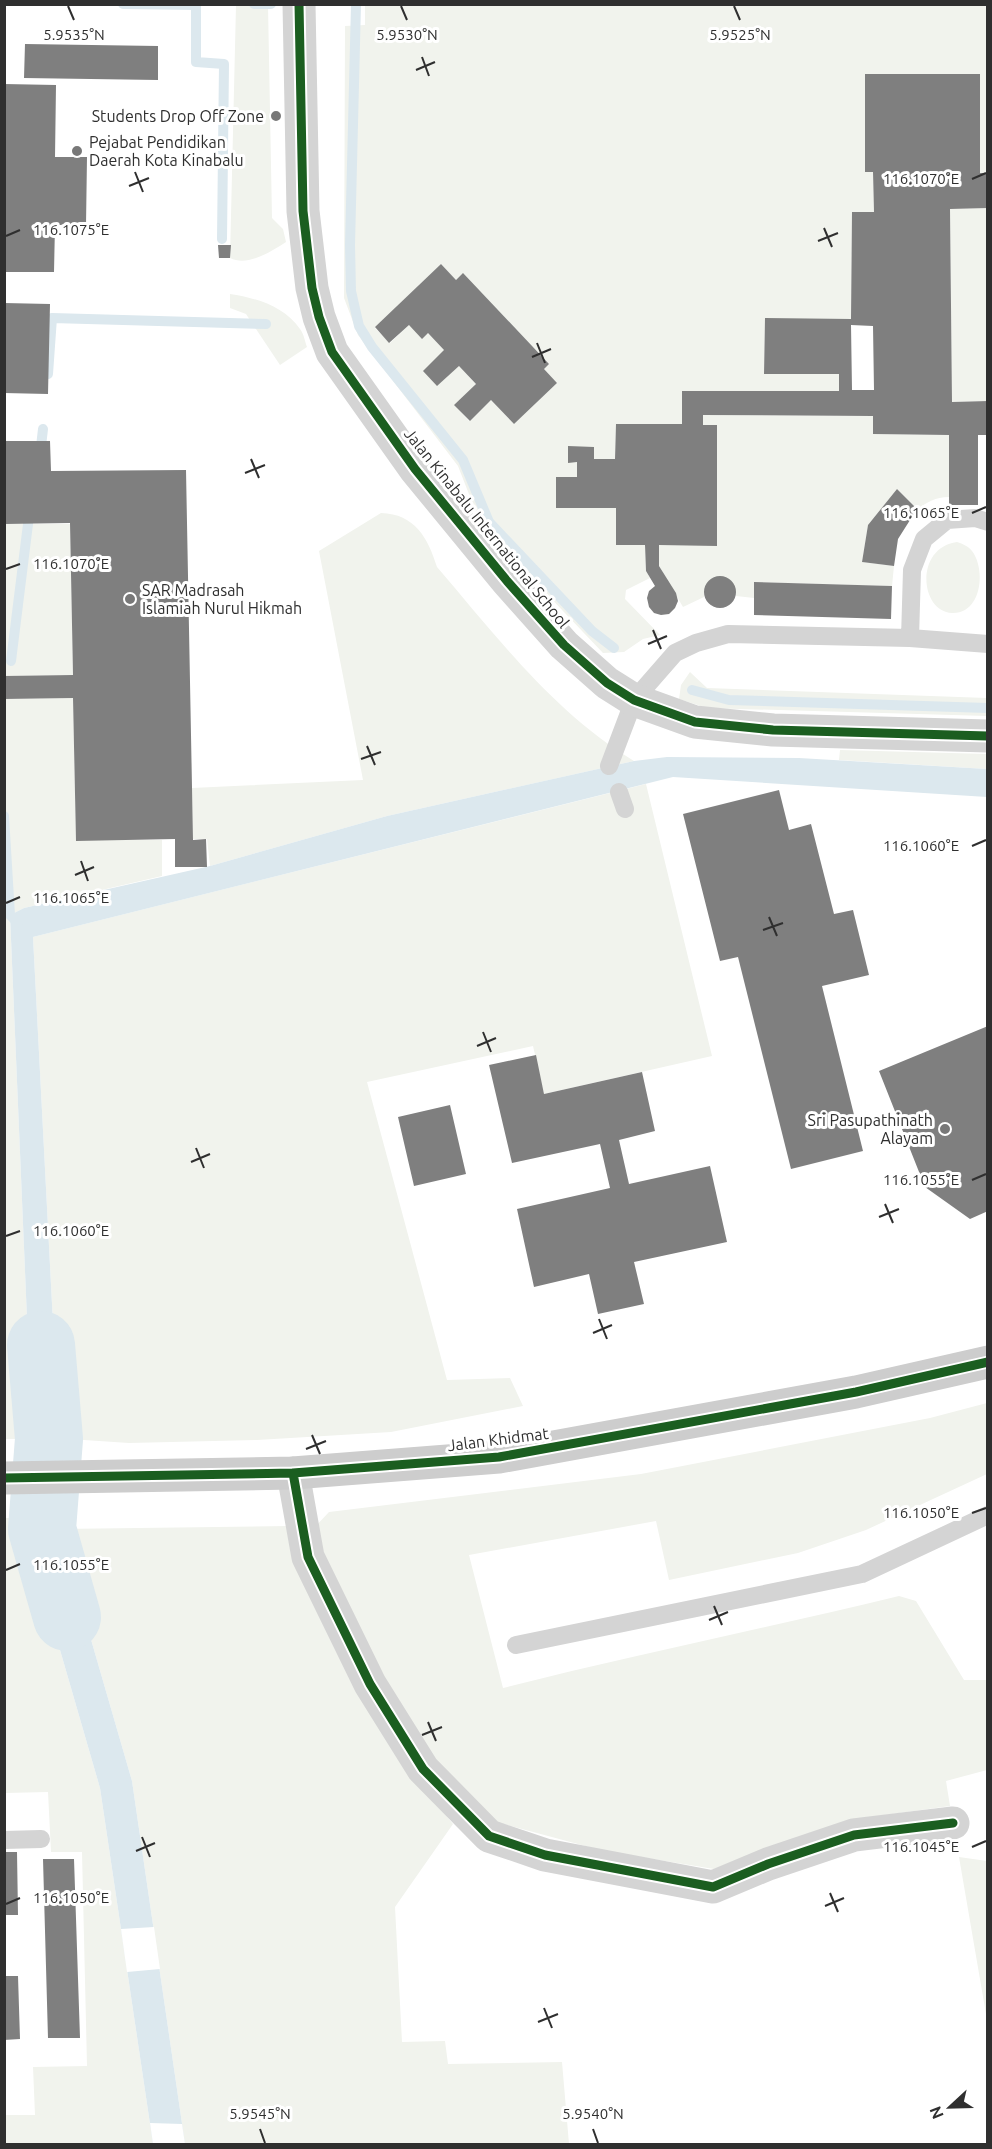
<svg xmlns="http://www.w3.org/2000/svg" width="992" height="2149" viewBox="0 0 992 2149" font-family="Ubuntu,sans-serif">
<style>
.green{fill:#f1f3ed;fill-rule:evenodd}
.water{fill:#dce8ee}
.pier{fill:#fff}
.lines{fill:none;stroke-linecap:round;stroke-linejoin:round}
.stream{stroke:#dce8ee;stroke-width:10}
.river{stroke:#dce8ee;stroke-width:68}
.building{fill:#7f7f7f;fill-rule:evenodd}
.lane{stroke:#d4d4d4;stroke-width:18}
.street{stroke:#d4d4d4;stroke-width:33}
.secondary{stroke:#cdcdcd;stroke-width:33}
.cycleway-casing{stroke:#fff;stroke-width:13}
.cycleway{stroke:#1b5e20;stroke-width:9}
.ticks{fill:none;stroke:#2f2f2f;stroke-width:2}
.poi-dot{fill:#787878;stroke:#fff;stroke-width:2}
.labels{text-anchor:middle;dominant-baseline:central;stroke-width:6;stroke-linejoin:round;paint-order:stroke}
.poi-label{font-size:16px;fill:#2f2f2f;stroke:#fff;text-anchor:end}
.street-label{font-size:16px;fill:#2f2f2f;stroke:#fff}
.ticks-label{font-size:15px;text-anchor:middle;fill:#2f2f2f;stroke:#fff;stroke-width:6;stroke-linejoin:round;paint-order:stroke}
</style>
<rect width="100%" height="100%" fill="#fff"/>
<path class="green" d="M236,5H268L272,218L283,229L286,242C272,251 248,267 230,258Z
M365,5H987V173H980V75L865,74V172H873L874,212L852,213L851,319H765L764,374H839V391H682V424L616,425L615,459H594V447H568V462H577V477H556V508H616V545H645L646,571L650,578L626,590L625,599L660,635L643,639L624,652L603,653L481,525L458,466L358,335L344,298L345,26L365,25ZM441,264L456,280L463,274L549,364L544,369L557,383L514,424L491,400L469,421L455,405L476,384L459,366L437,385L444,350L428,333L409,325L390,343L375,328Z
M987,208V401L952,402L950,209Z
M230,294C256,298 284,306 300,329C304,334 305,342 307,347L280,365L246,314L230,308Z
M703,415L873,416L874,434L949,435V497C935,497 928,502 917,509L897,489L868,525L862,562L894,566L892,586L754,582V598L736,596C733,570 704,570 704,597L683,607L659,566V545H717V425H703Z
M381,513C415,514 428,538 437,567C497,637 554,713 634,761L387,816L210,866L207,839H193L192,788L363,780L319,551Z
M4,524H70L73,675L5,676Z
M957,542C963,544 968,546 972,551C986,569 982,614 952,613C920,612 914,548 957,542Z
M690,672L707,688L987,698V716L707,708L679,699L681,685Z
M73,698L76,840H162V876L24,908L10,915L29,1366L30,1439H4V699Z
M840,750L987,754V769L839,760Z
M646,784L712,1056L544,1094L533,1046L367,1082L447,1380L510,1378L523,1406L391,1432L257,1440L129,1443L69,1439L58,1420L33,937Z
M987,1403V1474L866,1530L798,1553L669,1580L656,1521L469,1555L503,1688C634,1655 767,1628 899,1596L916,1601L964,1680H987V1770L946,1781L950,1806L848,1820L714,1869L604,1851L492,1821L432,1764L380,1679L313,1529L329,1512L641,1474L930,1418Z
M5,1518H16L25,1529L100,1788L153,2144H5L4,2115H35L33,2067L87,2066L82,1852H51L48,1792L5,1793Z
M288,1526L417,1780L453,1824L395,1907L402,2042L445,2041L448,2064L562,2062L569,2144H185L132,1781L59,1529Z
M959,1857L987,1861V2020Z"/>
<path class="water" d="M667,757L799,758L987,769V797L673,777L33,937L58,1420L69,1439H30L29,1366L10,915L24,908L210,866L387,816L634,761Z
M25,1529H59L132,1781L185,2144H153L100,1788Z"/>
<path class="pier" d="M154,1927L160,1969L127,1972L121,1929Z
M150,2123L182,2124L185,2144H153Z"/>
<g class="lines">
<path class="stream" d="M123,4L196,5
M196,4V62L224,64L222,239
M254,4H271
M356,4L350,245L351,291L359,326L372,347L463,460L489,522L592,631L614,648
M48,374L52,318L266,324
M40,455L43,429
M11,661L29,516
M692,690L729,700L988,708
M4,816L10,915L18,923"/>
<path class="river" d="M41,1345L49,1439L42,1529L67,1617"/>
</g>
<path class="building" d="M25,44L158,46V80L24,78Z
M865,74H980V173H988V208L950,209L952,402L988,401V435H978V505H949V435L873,434V416L703,415V425H717V546L659,545V566L676,593L678,601L675,608L669,614L661,615L654,613L649,607L647,598L649,591L655,586L646,571L645,545H616V508H556V477H577V462L568,463V446L594,447V459H615L616,424H682V391H839V374H764L765,318L851,319L852,212H874L873,172H865ZM851,325L873,326L874,390H852Z
M4,84L56,85L55,157H87L86,225H55L54,272H4Z
M218,245H231L230,258H219Z
M441,264L456,280L463,273L549,364L544,369L557,383L514,424L491,400L470,421L454,405L476,384L459,366L437,386L423,371L444,350L428,333L422,339L409,325L389,343L375,327Z
M4,303L50,304L48,394L4,393Z
M5,441H50L51,471L186,470L193,840L206,839L207,867H175V839L76,841L73,698L4,699V676L73,675L70,523L5,524Z
M897,489L917,509L898,539L894,566L862,562L868,525Z
M704 592a16 16 0 1 1 32 0a16 16 0 1 1-32 0Z
M754,582L892,586L891,619L754,615Z
M779,790L789,830L811,824L834,914L853,910L869,975L822,986L863,1151L791,1169L738,957L720,961L683,814Z
M988,1026V1211L970,1219L925,1187L879,1071Z
M536,1055L544,1094L642,1072L655,1131L619,1140L629,1184L710,1166L727,1242L634,1262L644,1304L598,1314L589,1274L534,1287L517,1209L610,1188L600,1144L512,1163L489,1065Z
M450,1105L466,1174L414,1186L398,1117Z
M4,1852H17L18,1915H4Z
M43,1859H74L80,2038H48Z
M4,1976H18L20,2039L4,2040Z"/>
<g class="lines">
<path class="lane" d="M910,638L912,570L924,539L947,520L975,518L988,522
M609,766L634,700L675,653L696,643L728,634L910,638L988,644
M619,792L625,809
M516,1645L862,1574L988,1515
M4,1840L41,1839"/>
<path class="street" d="M299,4L303,211L312,288L319,317L332,352L415,469L507,581L564,645L607,683L634,700L695,722L773,730L988,736
M293,1473L308,1557L370,1684L423,1769L489,1836L545,1855L713,1887L768,1864L854,1835L953,1823"/>
<path class="secondary" d="M4,1478L293,1473L499,1457L856,1392L988,1362"/>
<defs>
<path id="cycleway" d="M299,4L303,211L312,288L319,317L332,352L415,469L507,581L564,645L607,683L634,700L695,722L773,730L988,736
M293,1473L308,1557L370,1684L423,1769L489,1836L545,1855L713,1887L768,1864L854,1835L953,1823
M4,1478L293,1473L499,1457L856,1392L988,1362"/>
</defs>
<use href="#cycleway" class="cycleway-casing"/>
<use href="#cycleway" class="cycleway"/>
</g>
<path class="ticks" d="M68,6L74,20M401,6L407,20M734,6L740,20M422,57L429,76M416,70L435,62M135,172L143,192M972,179L986,173M129,186L149,178M824,228L832,247M6,236L20,230M818,241L838,233M537,343L545,363M532,357L551,349M251,459L259,478M245,473L265,465M972,513L986,507M6,569L20,564M653,630L661,649M648,644L667,636M367,746L375,765M361,759L381,752M972,846L986,840M81,861L88,881M75,875L94,867M6,903L20,897M769,917L777,936M763,930L783,923M483,1032L491,1052M477,1046L496,1038M196,1148L204,1168M191,1162L210,1154M972,1180L986,1174M885,1204L893,1223M879,1217L899,1209M6,1236L20,1231M599,1319L607,1339M593,1333L612,1325M312,1435L320,1454M306,1449L326,1441M972,1513L986,1508M6,1570L20,1564M714,1606L722,1625M709,1620L728,1612M428,1722L436,1741M422,1735L442,1727M142,1837L150,1857M972,1847L986,1841M136,1851L155,1843M830,1893L838,1912M6,1904L20,1898M825,1906L844,1898M544,2008L552,2028M538,2022L558,2014M260,2129L265,2143M593,2129L598,2143"/>
<g class="poi-dot">
<circle cx="276" cy="116" r="6"/>
<circle cx="77" cy="151" r="6"/>
<circle cx="130" cy="599" r="6"/>
<circle cx="945" cy="1129" r="6"/>
</g>
<g class="labels">
<g class="poi-label">
<text x="264" y="116">Students Drop Off Zone</text>
<text x="89" y="142" text-anchor="start">Pejabat Pendidikan<tspan x="89" dy="18">Daerah Kota Kinabalu</tspan></text>
<text x="142" y="590" text-anchor="start">SAR Madrasah<tspan x="142" dy="18">Islamiah Nurul Hikmah</tspan></text>
<text x="933" y="1120">Sri Pasupathinath<tspan x="933" dy="18">Alayam</tspan></text>
</g>
<g class="street-label">
<text transform="translate(487 528) rotate(51)">Jalan Kinabalu International School</text>
<text transform="translate(498 1439) rotate(-7)">Jalan Khidmat</text>
</g>
</g>
<g class="ticks-label">
<text x="74" y="40">5.9535°N</text>
<text x="407" y="40">5.9530°N</text>
<text x="740" y="40">5.9525°N</text>
<text x="921" y="184">116.1070°E</text>
<text x="71" y="235">116.1075°E</text>
<text x="921" y="518">116.1065°E</text>
<text x="71" y="569">116.1070°E</text>
<text x="921" y="851">116.1060°E</text>
<text x="71" y="903">116.1065°E</text>
<text x="921" y="1185">116.1055°E</text>
<text x="71" y="1236">116.1060°E</text>
<text x="921" y="1518">116.1050°E</text>
<text x="71" y="1570">116.1055°E</text>
<text x="921" y="1852">116.1045°E</text>
<text x="71" y="1903">116.1050°E</text>
<text x="260" y="2119">5.9545°N</text>
<text x="593" y="2119">5.9540°N</text>
</g>
<rect width="992" height="2149" fill="none" stroke="#2f2f2f" stroke-width="12"/>
<g transform="translate(950 2107) rotate(248)" stroke="#ffffff" stroke-width="4.5" paint-order="stroke">
<path d="M0-4.5L10 22L0 15L-10 22Z" fill="#2f2f2f"/>
<text y="-9" font-size="16" font-weight="bold" text-anchor="middle" fill="#2f2f2f">N</text>
</g>
</svg>
